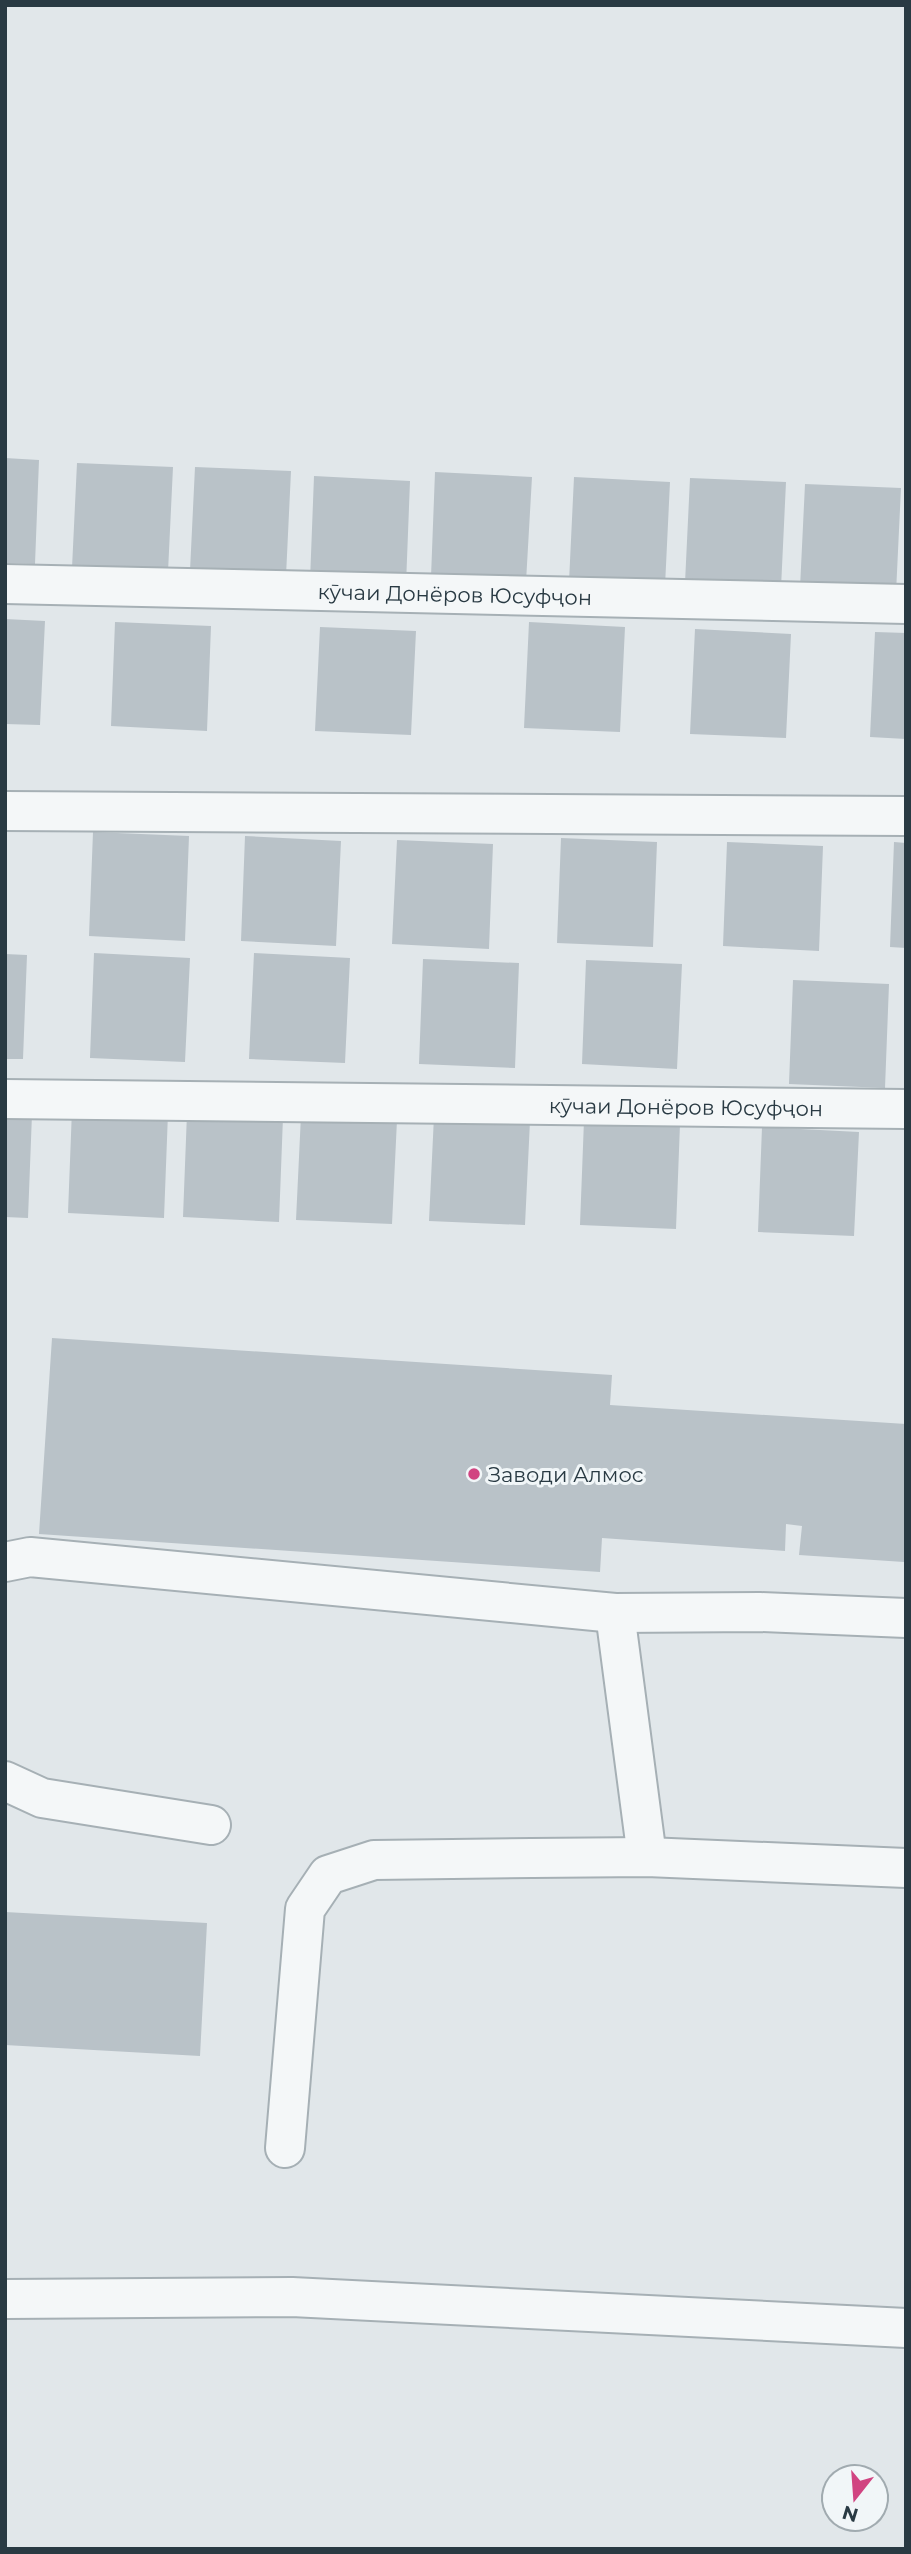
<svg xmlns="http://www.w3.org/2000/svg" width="911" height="2554" viewBox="0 0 911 2554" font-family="Montserrat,sans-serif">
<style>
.building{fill:#b9c2c8}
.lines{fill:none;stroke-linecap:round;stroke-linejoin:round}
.minor-casing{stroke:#a6b0b5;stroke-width:42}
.minor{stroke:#f4f7f8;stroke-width:38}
.poi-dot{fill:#d14481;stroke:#f1f6f8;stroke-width:2.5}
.labels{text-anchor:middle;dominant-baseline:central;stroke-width:6;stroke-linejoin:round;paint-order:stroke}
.street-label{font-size:21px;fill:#293a43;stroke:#f1f6f8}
.poi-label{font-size:21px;fill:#293a43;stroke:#f1f6f8;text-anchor:start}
</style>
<rect width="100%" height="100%" fill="#e1e7ea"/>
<path class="building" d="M5,458L39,460L35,564L5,563Z
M77,463L173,467L168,572L72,568Z
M195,467L291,471L286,576L190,571Z
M435,472L532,477L526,582L431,577Z
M314,476L410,481L406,585L310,581Z
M574,477L670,482L665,586L569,582Z
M690,478L786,482L781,588L685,583Z
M805,484L901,488L896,593L800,588Z
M5,619L45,621L40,725L5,724Z
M115,622L211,626L207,731L111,726Z
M529,622L625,627L620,732L524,728Z
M320,627L416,631L411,735L315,731Z
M695,629L791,634L786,738L690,734Z
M875,632L906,633V739L870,737Z
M93,832L189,836L185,941L89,936Z
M245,836L341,841L336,946L241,941Z
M561,838L657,842L653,947L557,943Z
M397,840L493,844L489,949L392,944Z
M727,842L823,846L819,951L723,946Z
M894,842L906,843V948L890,947Z
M94,953L190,958L185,1062L90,1058Z
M254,953L350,958L345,1063L249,1059Z
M5,954L27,955L23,1059H5Z
M423,959L519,963L515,1068L419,1064Z
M586,960L682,964L677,1069L582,1064Z
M793,980L889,984L885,1088L789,1084Z
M72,1109L168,1113L164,1218L68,1213Z
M5,1112L32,1114L28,1218L5,1217Z
M187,1113L283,1117L279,1222L183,1217Z
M301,1115L397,1120L392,1224L296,1220Z
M434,1116L530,1121L525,1225L429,1221Z
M584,1120L680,1124L676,1229L580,1225Z
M762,1127L859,1132L854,1236L758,1232Z
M52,1338L612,1375L610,1405L906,1424L904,1562L799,1555L802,1526L786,1524L785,1551L602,1538L600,1572L39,1534Z
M5,1912L207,1923L200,2056L5,2045Z"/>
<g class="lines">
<defs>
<g id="minor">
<path id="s1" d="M5,584L906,604"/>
<path d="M5,811L906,816"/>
<path id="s2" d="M5,1099L906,1109"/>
<path d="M5,1562L30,1557L615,1613L760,1612L906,1618"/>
<path d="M615,1613L647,1857"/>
<path d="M5,1781L42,1798L211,1825"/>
<path d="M285,2148L305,1909L328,1875L374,1860L532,1858L647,1857L906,1868"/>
<path d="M5,2299L292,2297L906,2328"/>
</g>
</defs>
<use href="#minor" class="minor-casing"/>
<use href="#minor" class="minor"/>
</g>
<circle class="poi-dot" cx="474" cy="1474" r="7"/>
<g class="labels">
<g class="street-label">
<text stroke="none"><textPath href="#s1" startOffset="450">кӯчаи Донёров Юсуфҷон</textPath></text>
<text stroke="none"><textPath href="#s2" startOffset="681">кӯчаи Донёров Юсуфҷон</textPath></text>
</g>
<g class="poi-label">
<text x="488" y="1474">Заводи Алмос</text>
</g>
</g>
<rect width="911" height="2554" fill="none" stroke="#293a43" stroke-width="14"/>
<g transform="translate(855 2498) rotate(197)"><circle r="33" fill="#f1f6f8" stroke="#a1abb0" stroke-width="2"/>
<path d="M0-5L12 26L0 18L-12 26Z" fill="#d14481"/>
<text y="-10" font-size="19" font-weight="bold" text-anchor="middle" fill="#293a43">N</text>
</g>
</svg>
